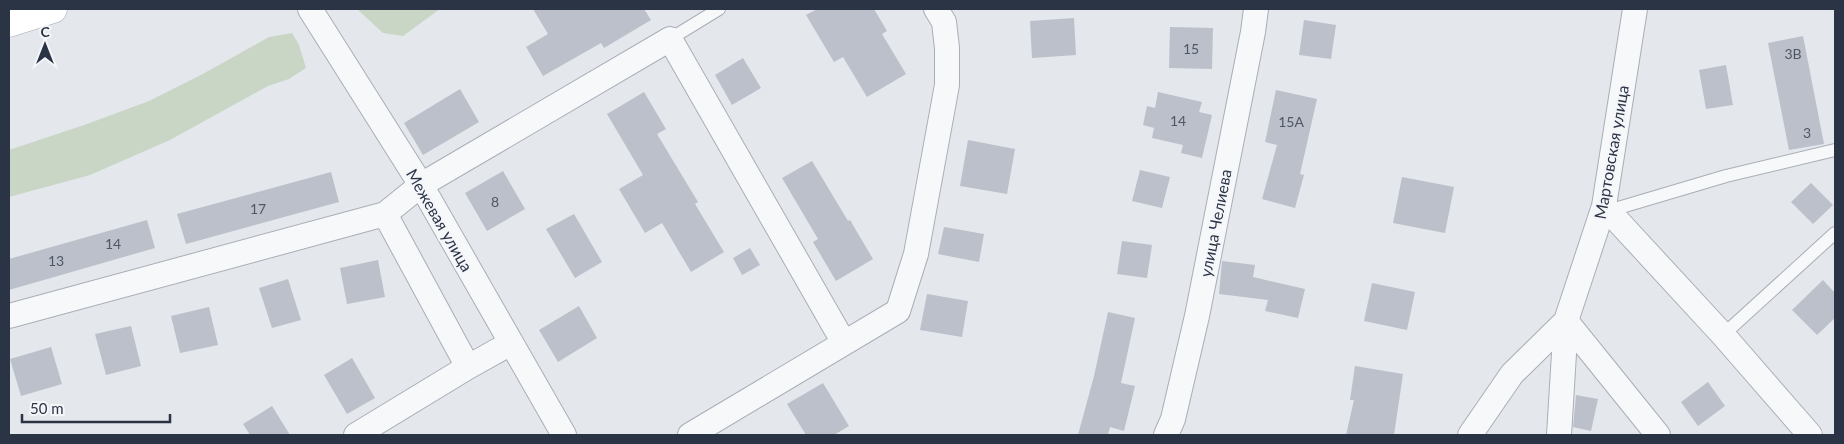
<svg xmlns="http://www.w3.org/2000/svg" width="1844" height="444" viewBox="0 0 1844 444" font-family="Lato,sans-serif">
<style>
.green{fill:#c9d6c5}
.building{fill:#bbc0ca}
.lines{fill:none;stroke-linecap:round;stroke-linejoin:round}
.service-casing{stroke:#a9aeb7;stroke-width:14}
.minor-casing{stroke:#a9aeb7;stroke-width:26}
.primary-casing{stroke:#a3abb8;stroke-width:29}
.service{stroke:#f7f8fa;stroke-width:12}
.minor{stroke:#f7f8fa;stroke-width:24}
.primary{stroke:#fff;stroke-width:28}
.labels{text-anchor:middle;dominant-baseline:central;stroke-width:4.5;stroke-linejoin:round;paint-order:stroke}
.number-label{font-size:14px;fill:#4f5766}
.street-label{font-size:16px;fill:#2b3445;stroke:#f4f6f9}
</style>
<rect width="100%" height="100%" fill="#e4e7ec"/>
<path class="green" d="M357,9H440L403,36L383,33Z
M292,33L299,45L306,68L289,79L268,86L170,140L90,175L9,197V150L87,124L149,101L201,75L269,37Z"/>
<path class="building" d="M533,9H644L651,20L604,48L601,43L543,76L526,47L548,34Z
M817,9H874L887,31L882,34L906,74L867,97L843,57L834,62L806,15Z
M1074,18L1076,55L1032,58L1030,21Z
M1304,20L1336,25L1331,59L1299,55Z
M1170,27L1213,28L1212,69L1169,68Z
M1803,36L1824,144L1789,150L1768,43Z
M743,58L761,88L732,105L715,75Z
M1726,65L1733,105L1706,109L1699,70Z
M460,89L479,122L423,155L404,123Z
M1276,90L1317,99L1300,174L1304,175L1295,208L1262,199L1277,145L1265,142Z
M644,92L666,129L657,134L698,202L695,204L724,252L691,272L662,223L645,233L619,189L643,175L607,114Z
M1158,92L1202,102L1199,112L1212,115L1202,158L1181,153L1183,145L1152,138L1154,128L1143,125L1147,106L1155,108Z
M968,140L1015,149L1007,194L960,186Z
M812,161L848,221L850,220L873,259L836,281L813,242L818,239L782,178Z
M1140,170L1170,177L1162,208L1132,201Z
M503,171L525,209L487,231L465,193Z
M331,172L339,202L186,244L177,214Z
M1402,177L1454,187L1445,233L1393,223Z
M1811,183L1833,205L1813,224L1791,202Z
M574,214L602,262L575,278L546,229Z
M147,220L155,248L9,290V259Z
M944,227L984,234L979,262L938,254Z
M1122,241L1152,245L1147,278L1117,274Z
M750,248L760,265L742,275L733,258Z
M378,260L385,297L347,304L340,268Z
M1222,261L1255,265L1253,277L1305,289L1298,318L1265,311L1268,300L1219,294Z
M288,279L301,320L272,328L259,288Z
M1823,280L1835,293V318L1817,335L1792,310Z
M1372,283L1415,292L1407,330L1364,321Z
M927,294L968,301L962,337L920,330Z
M579,306L597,338L558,362L539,330Z
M209,307L218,345L180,353L171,316Z
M1108,312L1135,318L1121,383L1135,386L1124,431L1110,427L1108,435H1078L1094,376Z
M131,326L141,366L106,375L95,334Z
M51,347L62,384L21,396L10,359Z
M352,358L375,398L347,414L324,375Z
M1355,366L1403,374L1394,435H1346L1354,400H1350Z
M1708,382L1725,406L1698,426L1681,402Z
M823,383L849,426L834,435H806L787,404Z
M1576,395L1598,399L1591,431L1573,427Z
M272,406L290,435H250L243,424Z"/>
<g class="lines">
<defs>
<path id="service" d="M670,39L719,9
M1608,211L1726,176L1835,150
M1723,335L1835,233"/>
<path id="minor" d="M310,9L421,185L564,435
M1604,206L1723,335L1810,435
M385,214L421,185L670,39L844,343
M9,316L385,214L468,367L356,435
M1566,321L1658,435
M468,367L511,343
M690,435L898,311L916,254L947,85V48L944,22L936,9
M1166,435L1173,419L1197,316L1253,32L1256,9
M1470,435L1512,374L1566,321
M1559,435L1566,321L1604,206L1635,9"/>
<path id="primary" d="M9,23L53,9"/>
</defs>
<use href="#service" class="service-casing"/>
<use href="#minor" class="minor-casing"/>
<use href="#primary" class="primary-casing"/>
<use href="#service" class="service"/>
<use href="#minor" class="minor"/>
<use href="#primary" class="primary"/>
</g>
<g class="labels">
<g class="number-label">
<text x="1191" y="48">15</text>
<text x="1793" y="53">3В</text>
<text x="1178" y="120">14</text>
<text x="1291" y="121">15А</text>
<text x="1807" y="132">3</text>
<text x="495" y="201">8</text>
<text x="258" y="208">17</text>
<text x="113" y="243">14</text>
<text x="56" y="260">13</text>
</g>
<g class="street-label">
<text transform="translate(1611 152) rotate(-80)">Мартовская улица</text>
<text transform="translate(440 220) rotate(60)">Межевая улица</text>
<text transform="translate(1215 223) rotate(-79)">улица Челиева</text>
</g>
</g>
<rect width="1844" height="444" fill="none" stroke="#2b3445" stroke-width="20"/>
<g transform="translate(45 45)" stroke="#f4f6f9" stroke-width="4" paint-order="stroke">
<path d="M0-4L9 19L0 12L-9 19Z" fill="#2b3445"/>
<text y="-8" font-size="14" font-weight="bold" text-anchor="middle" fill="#2b3445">С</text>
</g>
<path d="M22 414v8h148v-8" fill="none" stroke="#2b3445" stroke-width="2.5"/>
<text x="30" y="414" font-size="15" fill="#2b3445" stroke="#f4f6f9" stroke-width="4" paint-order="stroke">50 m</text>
</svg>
